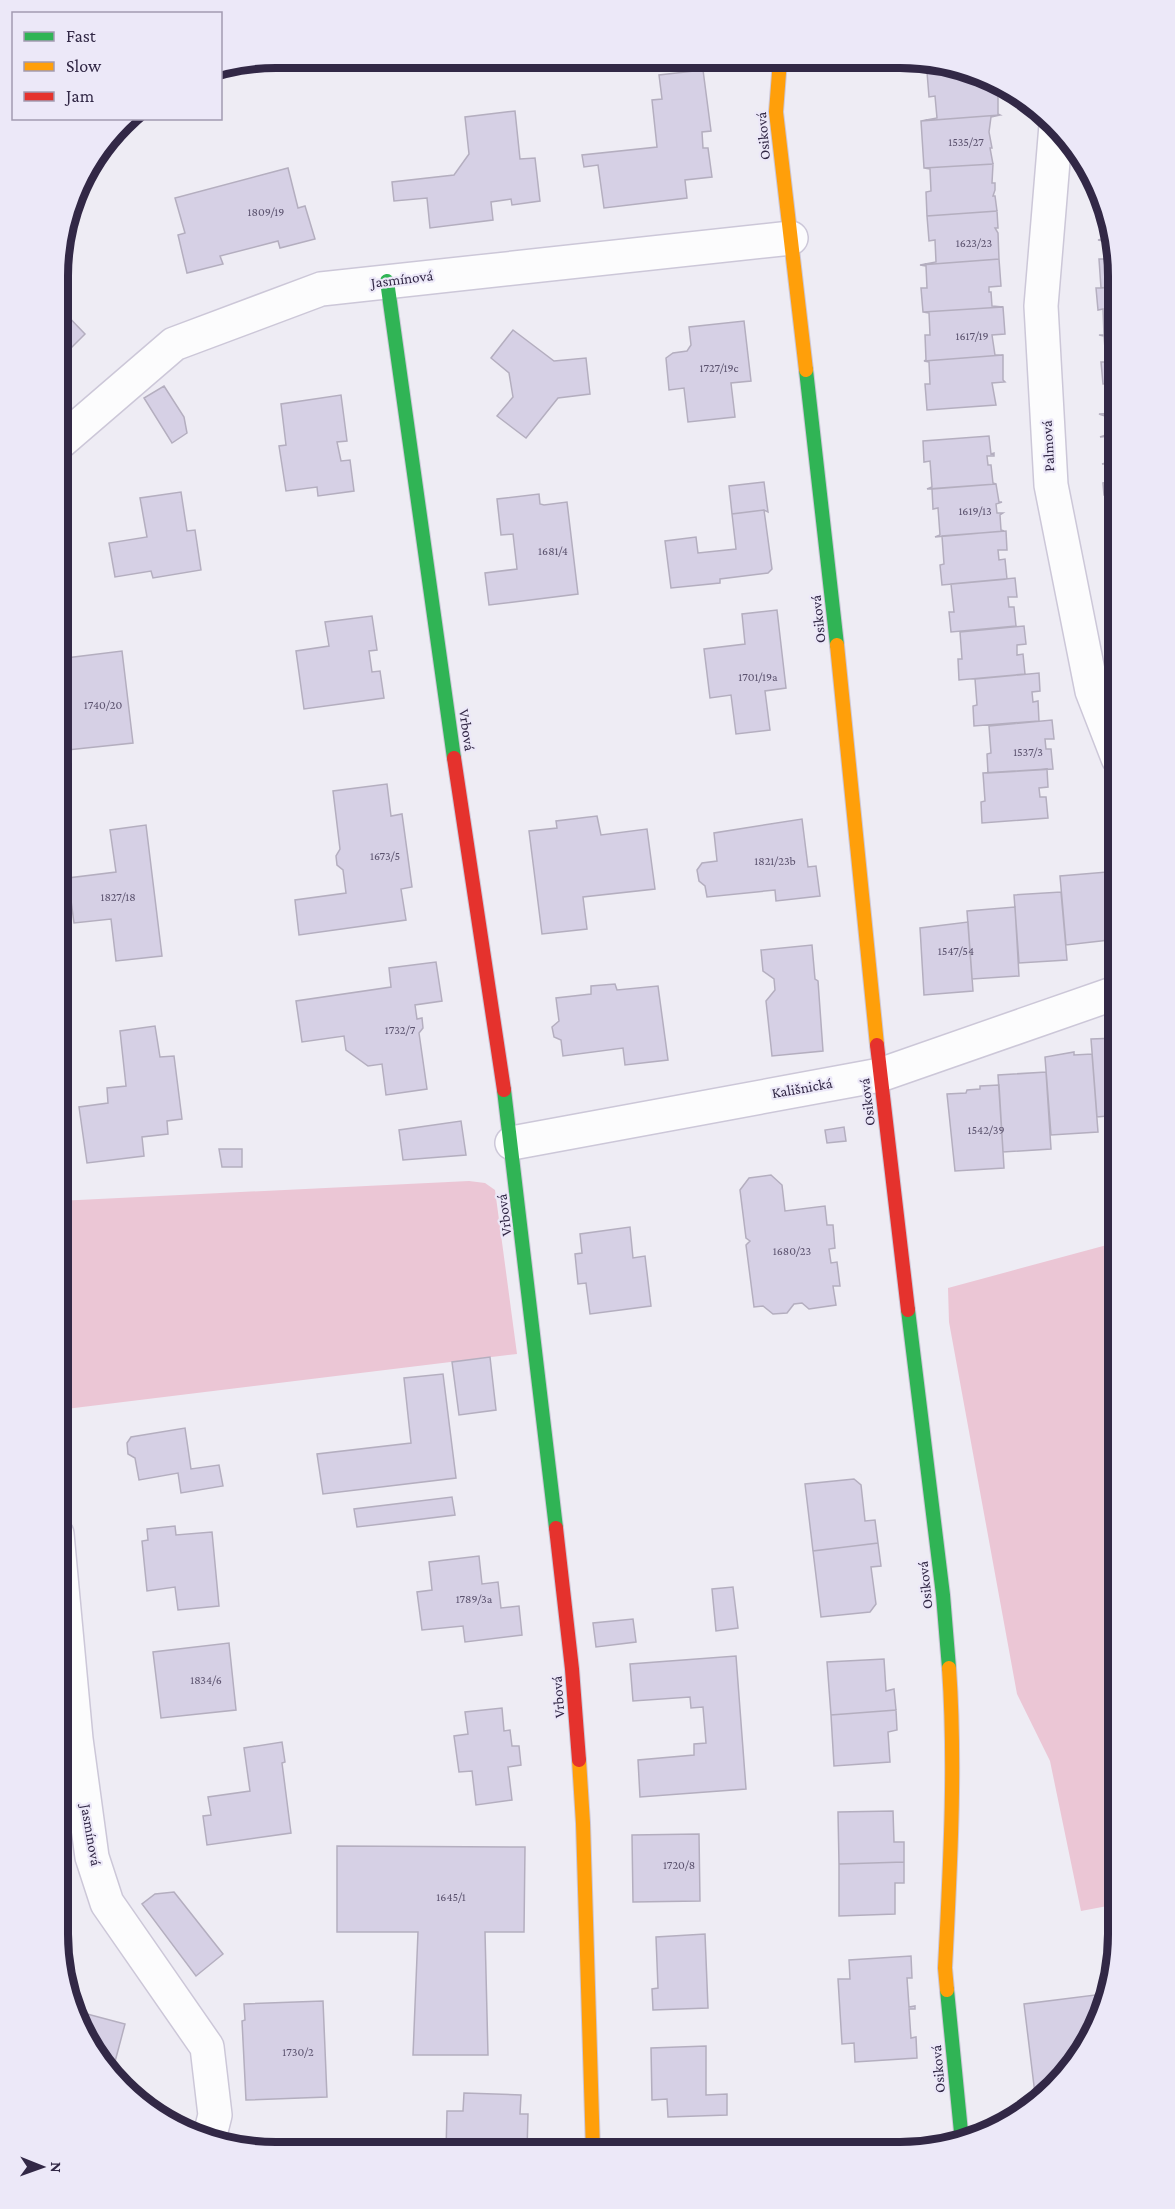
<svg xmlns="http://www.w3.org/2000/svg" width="1175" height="2209" viewBox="0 0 1175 2209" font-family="'Crimson Pro',serif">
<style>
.green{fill:#ebc6d5}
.building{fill:#d6d0e5;stroke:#b4aebf;stroke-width:1.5}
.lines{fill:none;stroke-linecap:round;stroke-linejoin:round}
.street-casing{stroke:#ccc7d8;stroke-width:36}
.fast-casing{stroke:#ccc7d8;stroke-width:16}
.slow-casing{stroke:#ccc7d8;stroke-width:16}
.jam-casing{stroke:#ccc7d8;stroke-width:16}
.street{stroke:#fcfcfd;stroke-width:33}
.fast{stroke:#30b455;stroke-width:14}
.slow{stroke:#ff9f0a;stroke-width:14}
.jam{stroke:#e5322d;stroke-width:14}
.labels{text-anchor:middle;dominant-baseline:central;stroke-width:4.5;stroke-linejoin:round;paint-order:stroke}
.number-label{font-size:12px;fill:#5b526e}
.street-label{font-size:15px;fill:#322846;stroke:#ece8f8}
.rim{fill:none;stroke:#322846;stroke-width:8}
</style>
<rect width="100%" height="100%" fill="#eeecf4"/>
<path class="green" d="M469,1181L485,1183L495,1190L517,1354L66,1409L58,1356V1201Z
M1118,1242V1904L1081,1911L1050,1761L1017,1694L949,1322L948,1288Z"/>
<path class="building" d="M941,61H942L959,69L927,72L942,69Z
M959,69L998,89V114L1000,115L921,121L937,118L935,96L929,97L927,72Z
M703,70L711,131L702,132L703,148H708L712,177L685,180L687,198L604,208L598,165L584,167L582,155L657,147L652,100L662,99L659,75Z
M515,111L520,159L535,158L540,201L512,205L511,199L491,202L493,220L430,228L427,198L394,201L392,182L454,175L469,154L465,117Z
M1000,115L991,117L989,132L992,148H990L993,164L924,168L921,121Z
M993,164L992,183H995V190L993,196H995L997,211L927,216L926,192L931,191L930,169L924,168Z
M288,168L298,208L305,206L315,239L280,248L278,241L220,256L223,264L187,273L178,235L185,233L175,198Z
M1103,198L1112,239L1098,240L1106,238Z
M997,211L998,228H995L998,233L999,259L920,265L936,262L935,240L929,241L927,216Z
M1112,239L1118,287L1101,288L1099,259H1105L1103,241L1098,240Z
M999,259L1001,286L989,287V292H991L992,306L1003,307L923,312L921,288H927L926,266L920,265Z
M1118,287V334L1104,335L1103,309L1098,310L1096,288Z
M59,307L85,334L59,360Z
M1003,307L1005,334L992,335L995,355H1003L924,361L926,360L925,335H930L929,313L923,312Z
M744,321L751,381L731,383L735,417L688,422L684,388L669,390L666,358L673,353L687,351L691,345L689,327Z
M513,330L554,361L586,358L590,394L558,398L526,438L497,416L513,397L509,373L491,358Z
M1118,334V383L1103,384L1101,362H1106L1104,336L1099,335Z
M1003,355V380L1005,382L992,383L996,405L927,410L925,384H930L929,362L924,361Z
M164,386L184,417L187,433L172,443L144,398Z
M341,395L347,441L337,442L341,461L350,460L354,491L318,496L317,487L286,491L279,446L286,445L281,404Z
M1118,413V462L1102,464L1113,461L1111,436L1100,437L1106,435L1105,416L1099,414Z
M989,436L991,454L994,453V456H987L988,465H991L993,483L996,484L927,489L932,487L930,461L924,462L923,441Z
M1118,462V511L1106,512L1117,509L1116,494L1104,495L1103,483L1110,482L1108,464H1102Z
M764,482L768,512L764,510L732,514L729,486Z
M996,484L999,502H1002L996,504L997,513H1003L1000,515L1001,530L1004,531L935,537L940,535L938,508L933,509L932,489Z
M181,492L187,531L195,530L201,570L153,578L151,571L115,577L109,543L147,537L140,498Z
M539,494L540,504L544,505L567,502L578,594L489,605L485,573L517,569L513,534L501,535L497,499Z
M764,510L772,569L768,573L720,579V583L671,588L665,541L696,537L698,553L736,549L732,514Z
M1114,511H1118V543H1111L1110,531H1116L1114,512H1108Z
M1006,531L1007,550H998L999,560L1005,559L1007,579L942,585L940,565L944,564L942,536Z
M1015,578L1017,597H1008L1009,607H1014L1016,626L951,632L949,612H954L951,584Z
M777,610L786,688L765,691L770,730L736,734L731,695L710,698L704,649L745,644L742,614Z
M372,616L377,650L369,651L372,672L380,671L384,698L304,709L296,651L329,646L325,622Z
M1024,626L1026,644L1017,645V655L1023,654L1025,674L959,680L958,659H962L960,632Z
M122,651L133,743L58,751V708L64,707L58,659Z
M1039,673L1040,691L1032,692L1033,702L1038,701L1039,721L974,726L973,706L977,705L975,679Z
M1052,720L1054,739H1045L1046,749H1051L1053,769L988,773L987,754L991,753L989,726Z
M1047,769L1048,787L1039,788L1040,797H1046L1048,818L982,823L981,802L985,801L983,773Z
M387,784L391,816L402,814L412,887L401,889L406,920L299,935L295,900L346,893L343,870L337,865L336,856L340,849L333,791Z
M597,816L601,835L647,829L655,889L583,897L587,929L542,934L529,831L557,828L556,821Z
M802,819L808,867L816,866L820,896L776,901L775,890L707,897L705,886L699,881L697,870L702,863L717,861L714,833Z
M146,825L162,956L116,961L111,919L74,923L68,878L116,872L110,830Z
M1107,872L1110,913H1118V939L1066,945L1060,876Z
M1061,892L1067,960L1019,963L1014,895Z
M1015,907L1019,976L972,979L967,911Z
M968,922L973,991L924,995L920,928Z
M812,945L815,979L818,981L823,1051L772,1056L766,1001L775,990L774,979L763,971L761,950Z
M436,962L442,1001L415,1005L417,1019L422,1018L423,1028L419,1033L427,1089L386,1095L382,1064L368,1066L346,1050L344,1036L302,1042L296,1001L391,987L389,968Z
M615,984L617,990L658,986L668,1060L625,1065L623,1048L563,1056L561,1040L554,1037L552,1027L559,1021L556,998L591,994V986Z
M155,1026L160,1057L174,1056L182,1119L167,1121L168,1134L142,1137L144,1156L87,1163L79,1107L108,1103L107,1088L126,1086L120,1031Z
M1118,1038V1115L1097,1117L1091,1039Z
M1074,1052V1055L1092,1054L1098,1132L1051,1135L1045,1057Z
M1046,1072L1051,1149L1003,1152L998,1075Z
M999,1085L1004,1168L955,1171L947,1094L966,1093L967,1090L980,1089V1086Z
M461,1121L466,1155L403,1160L399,1130Z
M844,1127L846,1141L827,1143L825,1130Z
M219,1149H242V1167H222Z
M771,1175L782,1185L785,1211L825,1206L827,1225H833L835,1248L829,1249L831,1263L837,1262L840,1286H833L836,1305L809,1309L802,1303L794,1304L787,1313L773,1314L763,1306L754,1307L746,1245L750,1241L746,1238L740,1190L749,1178Z
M630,1227L633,1258L645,1256L651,1306L590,1314L586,1283L578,1284L575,1254L582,1253L580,1234Z
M490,1357L496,1410L459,1415L452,1362Z
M443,1374L456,1478L323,1494L317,1454L411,1443L404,1378Z
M185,1428L191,1469L219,1465L223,1486L181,1493L178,1473L139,1480L135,1458L128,1454L127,1443L131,1437Z
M854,1479L861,1485L865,1521L875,1520L878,1543L813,1551L805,1484Z
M452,1497L455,1515L357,1527L354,1509Z
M175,1526L176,1535L212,1532L219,1606L178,1610L175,1587L147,1591L142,1541L148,1540L147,1529Z
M878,1543L881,1566L871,1567L876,1604L870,1612L821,1617L813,1551Z
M479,1556L482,1584L498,1582L501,1608L519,1606L522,1635L465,1642L463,1626L422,1630L417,1592L432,1590L429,1562Z
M733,1587L738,1628L716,1631L712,1589Z
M633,1619L636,1642L596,1647L593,1623Z
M229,1643L236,1710L161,1718L153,1652Z
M736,1656L746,1789L640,1797L638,1760L694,1755V1744L706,1743L703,1707L691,1708L690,1697L633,1701L630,1664Z
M884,1659L886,1691L894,1689L896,1710L831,1715L827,1662Z
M502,1708L504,1731L510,1730L512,1746H519L521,1765L508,1767L512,1800L476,1805L472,1771L459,1772L454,1736L468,1734L465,1712Z
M896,1710L897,1730L888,1732L890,1762L834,1766L831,1715Z
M282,1742L285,1762L282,1763L291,1833L207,1845L203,1816L211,1815L208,1797L250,1791L244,1748Z
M893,1811L894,1842H904V1862L839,1864L838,1812Z
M699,1834L700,1901L633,1902L632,1835Z
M337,1846L525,1847L524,1932H485L488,2055H413L418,1932H337Z
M904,1862V1883H895V1914L839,1916V1864Z
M174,1892L223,1954L196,1976L142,1904L155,1894Z
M705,1934L708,2008L653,2010L652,1989L658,1988L656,1937Z
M911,1956L912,1978H907L909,2007L915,2006V2009H909L911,2038L916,2037L917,2058L855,2062L854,2043L842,2044L838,1979H850L849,1960Z
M1095,1995L1096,2010L1103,2009L1101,2017L1073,2067L1036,2102L1024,2004Z
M323,2001L327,2097L246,2100L242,2021L245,2020L244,2004Z
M72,2010L125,2024L112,2073L94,2055Z
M706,2046V2095L727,2094V2115L668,2117L667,2099L652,2100L651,2048Z
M464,2093L521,2095L520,2114H528L527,2151H446L447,2111H463Z"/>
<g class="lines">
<defs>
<path id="street" d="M1056,125L1041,306L1051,485L1092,691L1118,758
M59,443L174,344L321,289L791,238
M512,1143L880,1075L1118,992
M57,1534L76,1739L92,1857L107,1903L207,2047L215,2115L209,2139"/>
<path id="fast" d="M387,281L454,758
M806,370L837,645
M504,1090L556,1528
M908,1310L943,1595L949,1668
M947,1990L962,2142"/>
<path id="slow" d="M780,60L776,112L806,370
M837,645L877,1045
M579,1760L583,1823L593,2151
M947,1990L945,1968C950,1868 956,1768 949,1668"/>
<path id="jam" d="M454,758L504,1090
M877,1045L908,1310
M556,1528L572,1669L579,1760"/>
</defs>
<use href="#street" class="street-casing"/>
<use href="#fast" class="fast-casing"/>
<use href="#slow" class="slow-casing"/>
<use href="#jam" class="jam-casing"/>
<use href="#street" class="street"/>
<use href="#fast" class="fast"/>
<use href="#slow" class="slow"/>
<use href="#jam" class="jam"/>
</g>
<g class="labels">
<g class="number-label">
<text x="966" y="142">1535/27</text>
<text x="266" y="212">1809/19</text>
<text x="974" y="243">1623/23</text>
<text x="972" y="336">1617/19</text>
<text x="719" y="368">1727/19c</text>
<text x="975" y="511">1619/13</text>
<text x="553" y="551">1681/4</text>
<text x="758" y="677">1701/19a</text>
<text x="103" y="705">1740/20</text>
<text x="1028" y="752">1537/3</text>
<text x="385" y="856">1673/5</text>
<text x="775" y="861">1821/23b</text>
<text x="118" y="897">1827/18</text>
<text x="956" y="951">1547/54</text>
<text x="400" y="1030">1732/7</text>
<text x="986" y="1130">1542/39</text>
<text x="792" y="1251">1680/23</text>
<text x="474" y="1599">1789/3a</text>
<text x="206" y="1680">1834/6</text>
<text x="679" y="1865">1720/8</text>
<text x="451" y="1897">1645/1</text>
<text x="298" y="2052">1730/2</text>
</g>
<g class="street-label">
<text transform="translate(763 136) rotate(-95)">Osiková</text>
<text transform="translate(402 279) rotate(-7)">Jasmínová</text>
<text transform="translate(1048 446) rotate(-93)">Palmová</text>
<text transform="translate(818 619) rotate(-96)">Osiková</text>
<text transform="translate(467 730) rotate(82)">Vrbová</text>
<text transform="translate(802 1088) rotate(-10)">Kališnická</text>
<text transform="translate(867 1102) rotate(-97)">Osiková</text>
<text transform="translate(504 1215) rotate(-97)">Vrbová</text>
<text transform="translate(925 1585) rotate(-96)">Osiková</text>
<text transform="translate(558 1697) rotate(-94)">Vrbová</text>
<text transform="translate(91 1835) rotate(80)">Jasmínová</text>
<text transform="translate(938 2069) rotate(-95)">Osiková</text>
</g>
</g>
<path d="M0 0H1175V2209H0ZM276 68H900A208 208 0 0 1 1108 276V1934A208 208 0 0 1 900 2142H276A208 208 0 0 1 68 1934V276A208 208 0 0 1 276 68Z" fill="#ece8f8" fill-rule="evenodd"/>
<path class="rim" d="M276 68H900A208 208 0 0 1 1108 276V1934A208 208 0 0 1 900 2142H276A208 208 0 0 1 68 1934V276A208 208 0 0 1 276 68Z"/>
<rect x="12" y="12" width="210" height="108" fill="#ece8f8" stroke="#a29bb1" stroke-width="1.5"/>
<rect x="24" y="32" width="30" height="9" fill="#30b455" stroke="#a29bb1" stroke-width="1.5"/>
<text x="66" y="42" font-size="18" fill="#322846">Fast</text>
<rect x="24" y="62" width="30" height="9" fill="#ff9f0a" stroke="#a29bb1" stroke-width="1.5"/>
<text x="66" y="72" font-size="18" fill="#322846">Slow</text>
<rect x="24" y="92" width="30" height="9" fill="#e5322d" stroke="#a29bb1" stroke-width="1.5"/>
<text x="66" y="102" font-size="18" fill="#322846">Jam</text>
<g transform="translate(42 2167) rotate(91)" stroke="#ece8f8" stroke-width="4.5" paint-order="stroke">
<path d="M0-4.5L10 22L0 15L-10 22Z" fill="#322846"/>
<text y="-9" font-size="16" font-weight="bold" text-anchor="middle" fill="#322846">N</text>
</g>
</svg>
